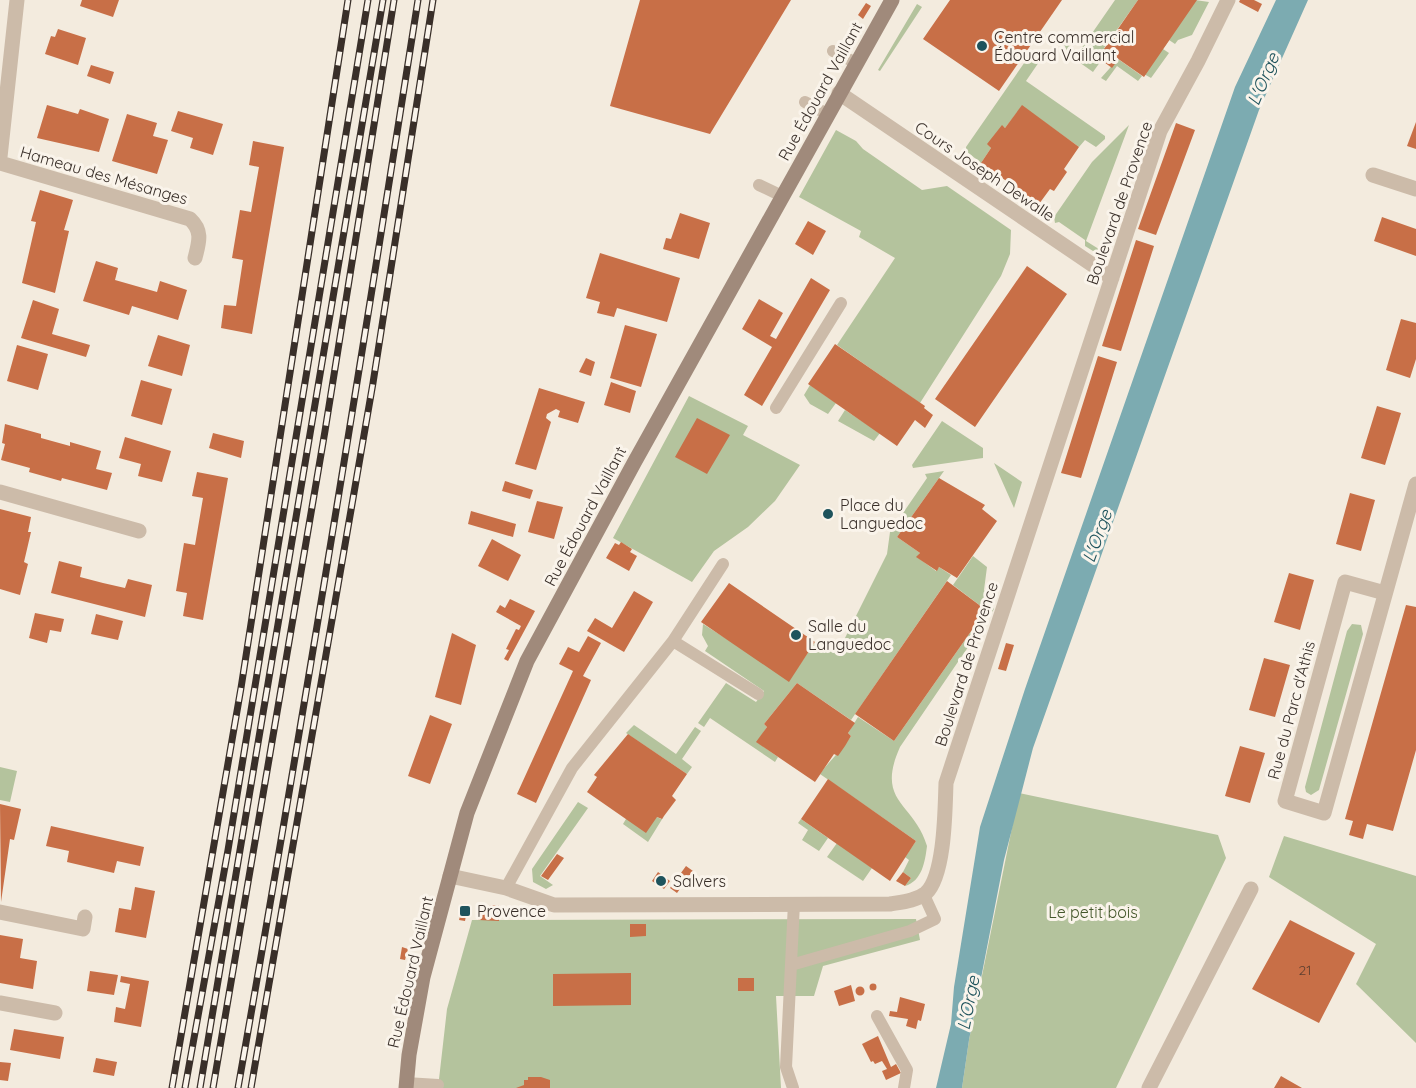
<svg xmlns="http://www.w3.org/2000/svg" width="1416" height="1088" viewBox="0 0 1416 1088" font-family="Quicksand,sans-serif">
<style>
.green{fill:#b4c39d}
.water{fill:#7cabb1}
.building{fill:#c86f47}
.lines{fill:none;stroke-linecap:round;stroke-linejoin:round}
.lane{stroke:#ccbba9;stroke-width:12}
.street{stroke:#ccbba9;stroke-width:15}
.secondary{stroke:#a08a7b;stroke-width:15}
.rail-casing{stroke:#392f29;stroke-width:7}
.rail{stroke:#faf4eb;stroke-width:4.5;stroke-dasharray:14;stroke-linecap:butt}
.poi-dot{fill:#1e535c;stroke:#faf4eb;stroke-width:2}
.labels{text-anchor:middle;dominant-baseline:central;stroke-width:6;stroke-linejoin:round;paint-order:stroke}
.number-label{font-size:14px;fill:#5d3f30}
.poi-label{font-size:16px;fill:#392f29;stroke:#faf4eb;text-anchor:start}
.street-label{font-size:16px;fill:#392f29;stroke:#faf4eb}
.park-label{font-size:16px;fill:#45582c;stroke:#faf4eb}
.water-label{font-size:18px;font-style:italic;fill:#1e535c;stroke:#faf4eb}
</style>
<rect width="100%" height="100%" fill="#f3ebde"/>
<path class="green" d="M1115,0H1138L1104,48L1108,51L1093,72L1069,55L1063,42L1079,52Z
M1195,0L1209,2L1192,35L1178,40L1175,44L1169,40L1163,49L1169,53L1151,78L1144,74Z
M917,4L922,7L880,71L878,70Z
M1029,56L1039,62L1026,81L1105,136V139L1096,147L1085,140L1079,147L1022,106L1005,128L1002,126L988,144L991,148L981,163L966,151V147Z
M1118,59L1142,76L1138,81L1117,66L1106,81L1101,78Z
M1129,125L1086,241L1102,251H1093L1085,246V240L1059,222L1055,223L1054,217L1092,162Z
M836,130L856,141L863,149L922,190L947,186L1011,230L1010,254L1001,276L920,403L837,345L895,258L859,237L861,231L799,197Z
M810,385L836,403L828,414L810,404L804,395Z
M689,396L748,426L743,435L800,465L775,501L748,527L714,551L692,582L613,538Z
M845,410L880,433L874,441L838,421Z
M942,421L983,448V458L913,468L912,465Z
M994,463L1022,482L1014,508Z
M944,471L897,537L920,553L917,557L936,571L939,567L951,575L851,720L797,683L764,724L767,727L757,742L778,757L775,762L710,718L704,727L698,723L726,683L756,702L764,691L705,651L708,646L702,635L703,624L790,679L815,642L831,649L842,644L887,554L890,532L927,478L925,474Z
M973,556L987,567L984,590L994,609L900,747C875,803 914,802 927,846C925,862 922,881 905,886L911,878L903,872L909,860L905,857L916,841L820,774C830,760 843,749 851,736L848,733L858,717L894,741L986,610L953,585Z
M1352,624L1361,625L1363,634L1319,790L1311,795L1306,792L1305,787L1347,631Z
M634,725L676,754L695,727L701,731L682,759L692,767L687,774L626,733Z
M0,767L17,771L10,802L0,800Z
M1019,793L1218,835L1226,858L1116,1088H962L969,1040Z
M578,802L588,808L540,876L553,885L546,889L533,882L532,869Z
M664,816L648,842L623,824L626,819L657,817L661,819Z
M801,819L828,838L819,851L802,840L808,830L798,823Z
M1284,836L1416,876V1043L1356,984L1376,944L1269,877Z
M837,843L872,868L863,881L827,857Z
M916,919L920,940L823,966L814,996H776L781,1088H438L447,1009L472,920Z"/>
<path class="water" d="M1276,0H1308L1259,110L1033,748L1004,860L969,1040L962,1088H936L951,1024L954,987L980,827L1025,689L1235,87Z"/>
<path class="building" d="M82,0H119L113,17L80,6Z
M640,0H791L710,134L610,106Z
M950,0H1062L999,91L923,39Z
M1138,0H1197L1144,77L1104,49Z
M1240,0H1254L1262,4L1258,12L1239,2Z
M866,3L871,6L863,19L858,15Z
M58,29L86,38L78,65L45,54L51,36L55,37Z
M1104,52L1117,61L1112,68L1100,59Z
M91,65L114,72L110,84L87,76Z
M47,105L78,114L80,109L109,119L99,152L37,138Z
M1022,105L1079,147L1064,169L1067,172L1054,191L1050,189L1039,204L981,163L991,148L987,144L1002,125L1005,128Z
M178,111L223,124L213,155L190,148L193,138L171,131Z
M127,114L157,123L153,136L168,140L157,174L112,161Z
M1416,122V149L1407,146Z
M1176,123L1195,130L1156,235L1138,229Z
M253,141L284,147L252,334L221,328L224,305L236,306L243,260L232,258L240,210L251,212L259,167L249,165Z
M40,190L73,200L64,230L69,231L55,293L22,283L36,222L31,221Z
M680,213L710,223L699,259L663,249L666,238L671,239Z
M1382,217L1416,229V256L1374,241Z
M808,221L826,231L813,255L795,244Z
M1136,240L1154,246L1121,351L1102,346Z
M600,253L680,278L667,322L617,308L614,317L597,313L600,302L586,298Z
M96,261L118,268L115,280L157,292L160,281L187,290L178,320L132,306L129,315L83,301Z
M1027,266L1067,294L975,427L935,399Z
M811,278L830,290L762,406L744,395L772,347L742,329L759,299L783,313L770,336L776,339Z
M33,300L59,309L52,334L90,345L86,357L21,338Z
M1401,319L1416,323V359L1410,378L1386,370Z
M625,325L657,334L641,387L610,378Z
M158,335L190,345L182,376L148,366Z
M835,344L925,406L924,408L933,415L925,428L915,420L897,446L808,384Z
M17,345L48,354L38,390L7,381Z
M1098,356L1117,362L1081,478L1061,473Z
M586,358L595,362L591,376L579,372Z
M141,380L172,389L162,425L131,416Z
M611,382L636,391L630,413L604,405Z
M539,388L585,402L578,423L558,417L560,411L556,409L547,414L546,418L551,422L536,470L515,464Z
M1377,406L1401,413L1385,465L1361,458Z
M697,418L730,435L707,474L675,457Z
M5,424L41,434V438L70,446V442L101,451L96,469L112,473L107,490L62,478L61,481L29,472L30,468L1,460L5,444L2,443Z
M213,433L244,441L241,458L209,448Z
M125,437L171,451L162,482L138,476L141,464L119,458Z
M197,472L228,478L203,620L183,616L187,593L176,591L184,543L195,545L203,498L192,496Z
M939,478L985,505L982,509L997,521L957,578L939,567L937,571L916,557L920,553L897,537Z
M505,481L533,490L530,499L502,491Z
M1350,493L1375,500L1361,551L1336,544Z
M537,501L563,507L554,539L528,532Z
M0,509L31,517L28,532H31L24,562L28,564L20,595L0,589Z
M471,511L516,524L513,537L468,524Z
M492,539L521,555L508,581L478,566Z
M621,542L632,549L630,552L637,556L629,571L606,558L615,543L619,545Z
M59,561L82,567L80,577L103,583L125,588L128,579L152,585L145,617L51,593Z
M1289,573L1314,580L1300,630L1274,622Z
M947,581L986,610L894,741L855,714Z
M729,583L815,642L789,682L701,622Z
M634,591L653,602L624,652L587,631L595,618L612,628Z
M510,599L535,611L508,661L504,659L509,650L506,649L516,629L519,630L521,626L496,612L500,605L505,608Z
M1406,605L1416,607V750L1393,831L1367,824L1363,839L1349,835L1353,821L1345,819Z
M35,613L64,619L61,632L50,630L47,643L29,638Z
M96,614L123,621L118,640L91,634Z
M452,633L476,645L461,705L435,697Z
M588,636L601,643L583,676L591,680L536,803L517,794L573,671L559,664L568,647L579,652Z
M1006,643L1014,645L1006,671L998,669Z
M1264,658L1290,665L1275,717L1249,710Z
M797,683L855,723L848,733L851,736L845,746L838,756L834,754L815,782L756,742L767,727L764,724Z
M430,715L452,724L430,784L408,776Z
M628,734L687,774L672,796L676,800L664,816L662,819L657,817L646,833L587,792L597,777L594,775Z
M1240,746L1265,753L1250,803L1225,796Z
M828,779L916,841L890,881L801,819Z
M0,804L21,809L14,840L10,839L1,902Z
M51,826L144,847L140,866L117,861L114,873L67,862L69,851L46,846Z
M557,854L564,858L548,880L541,876Z
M686,866L693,871L677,893L670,888Z
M658,872L670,881L664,889L652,881Z
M903,872L911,878L905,886L896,881Z
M135,887L155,891L146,938L115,932L119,908L131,910Z
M499,905V921L478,920L477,906Z
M462,908L467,910L465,921L459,920Z
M1290,920L1355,953L1319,1023L1252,989Z
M630,924H646V936L630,937Z
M0,935L23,939L20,958L37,961L33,989L0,983Z
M402,947L408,949L405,960L400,959Z
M90,971L118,975L114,995L87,991Z
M631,973V1005L553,1006V974Z
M121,976L149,981L141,1027L114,1022L116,1007L125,1009L130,984L120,982Z
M738,978H754V991H738Z
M869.5 987a3.5 3.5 0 1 1 7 0a3.5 3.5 0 1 1-7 0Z
M851,985L855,1001L839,1006L834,991Z
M855.5 991a4.5 4.5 0 1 1 9 0a4.5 4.5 0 1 1-9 0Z
M900,997L925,1004L921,1021L918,1020L916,1029L906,1026L908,1019L889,1016L890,1011L897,1012Z
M14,1029L64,1037L60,1059L10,1050Z
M878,1036L891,1067L896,1064L901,1073L886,1080L882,1071L887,1069L882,1061L875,1064L873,1061L871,1062L862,1044Z
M96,1058L117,1062L114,1076L93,1072Z
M0,1062L11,1063L8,1081L0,1080Z
M1281,1076L1302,1088H1274Z
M528,1077H541L550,1080V1088H516L524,1085V1080H528Z"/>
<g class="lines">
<path class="lane" d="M833,51L856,63
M805,102L827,114
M759,185L782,196
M776,408L841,303
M673,641L758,694
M506,888L572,768L673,641L723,564
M791,965L910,931L935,919L924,895
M877,1016L907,1070L904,1088
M406,1083L438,1085
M793,1088L786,1067L794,903"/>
<path class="street" d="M839,93L1112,278
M0,157L17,0
M0,163L190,219C203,231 199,242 195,258
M1373,175L1416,189
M0,492L139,531
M1385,593L1345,582L1285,801L1324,813L1416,484
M450,876L506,888L554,905L890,904C902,902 916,901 926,893C945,875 945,809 946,783L1160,131L1198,61L1228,0
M0,912L83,929L85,917
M0,1003L55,1013
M1149,1088L1251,889"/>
<path class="secondary" d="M406,1088L409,1055L423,977L467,813L527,661L634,463L892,0"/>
<defs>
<path id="rail" d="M172,1088L241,688L348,0
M185,1088L228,850L368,0
M200,1088L383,0
M213,1088L325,431L394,0
M238,1088C302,726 361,363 418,0
M251,1088L373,383L433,0"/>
</defs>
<use href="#rail" class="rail-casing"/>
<use href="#rail" class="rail"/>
</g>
<g class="poi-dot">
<circle cx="982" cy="46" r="6"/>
<circle cx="828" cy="514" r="6"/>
<circle cx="796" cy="635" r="6"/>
<circle cx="661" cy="881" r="6"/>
<rect x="459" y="905" width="12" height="12" rx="3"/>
</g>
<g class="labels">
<g class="number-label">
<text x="1305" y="970">21</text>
</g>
<g class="poi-label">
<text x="994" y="37">Centre commercial<tspan x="994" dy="18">Édouard Vaillant</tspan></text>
<text x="840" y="505">Place du<tspan x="840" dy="18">Languedoc</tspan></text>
<text x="808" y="626">Salle du<tspan x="808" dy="18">Languedoc</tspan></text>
<text x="673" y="881">Salvers</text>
<text x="477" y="911">Provence</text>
</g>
<g class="street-label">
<text transform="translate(820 91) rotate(-61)">Rue Édouard Vaillant</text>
<text transform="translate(985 171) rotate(34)">Cours Joseph Dewalle</text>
<text transform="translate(104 175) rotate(16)">Hameau des Mésanges</text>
<text transform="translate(1119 203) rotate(-71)">Boulevard de Provence</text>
<text transform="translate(585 516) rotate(-62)">Rue Édouard Vaillant</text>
<text transform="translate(966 664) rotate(-72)">Boulevard de Provence</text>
<text transform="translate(1291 710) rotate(-75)">Rue du Parc d'Athis</text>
<text transform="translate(410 972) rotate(-77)">Rue Édouard Vaillant</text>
</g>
<g class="park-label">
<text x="1093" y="912">Le petit bois</text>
</g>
<g class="water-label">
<text transform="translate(1263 79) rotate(-67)">L'Orge</text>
<text transform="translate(1097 536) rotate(-70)">L'Orge</text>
<text transform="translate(968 1003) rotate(-79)">L'Orge</text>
</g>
</g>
</svg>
